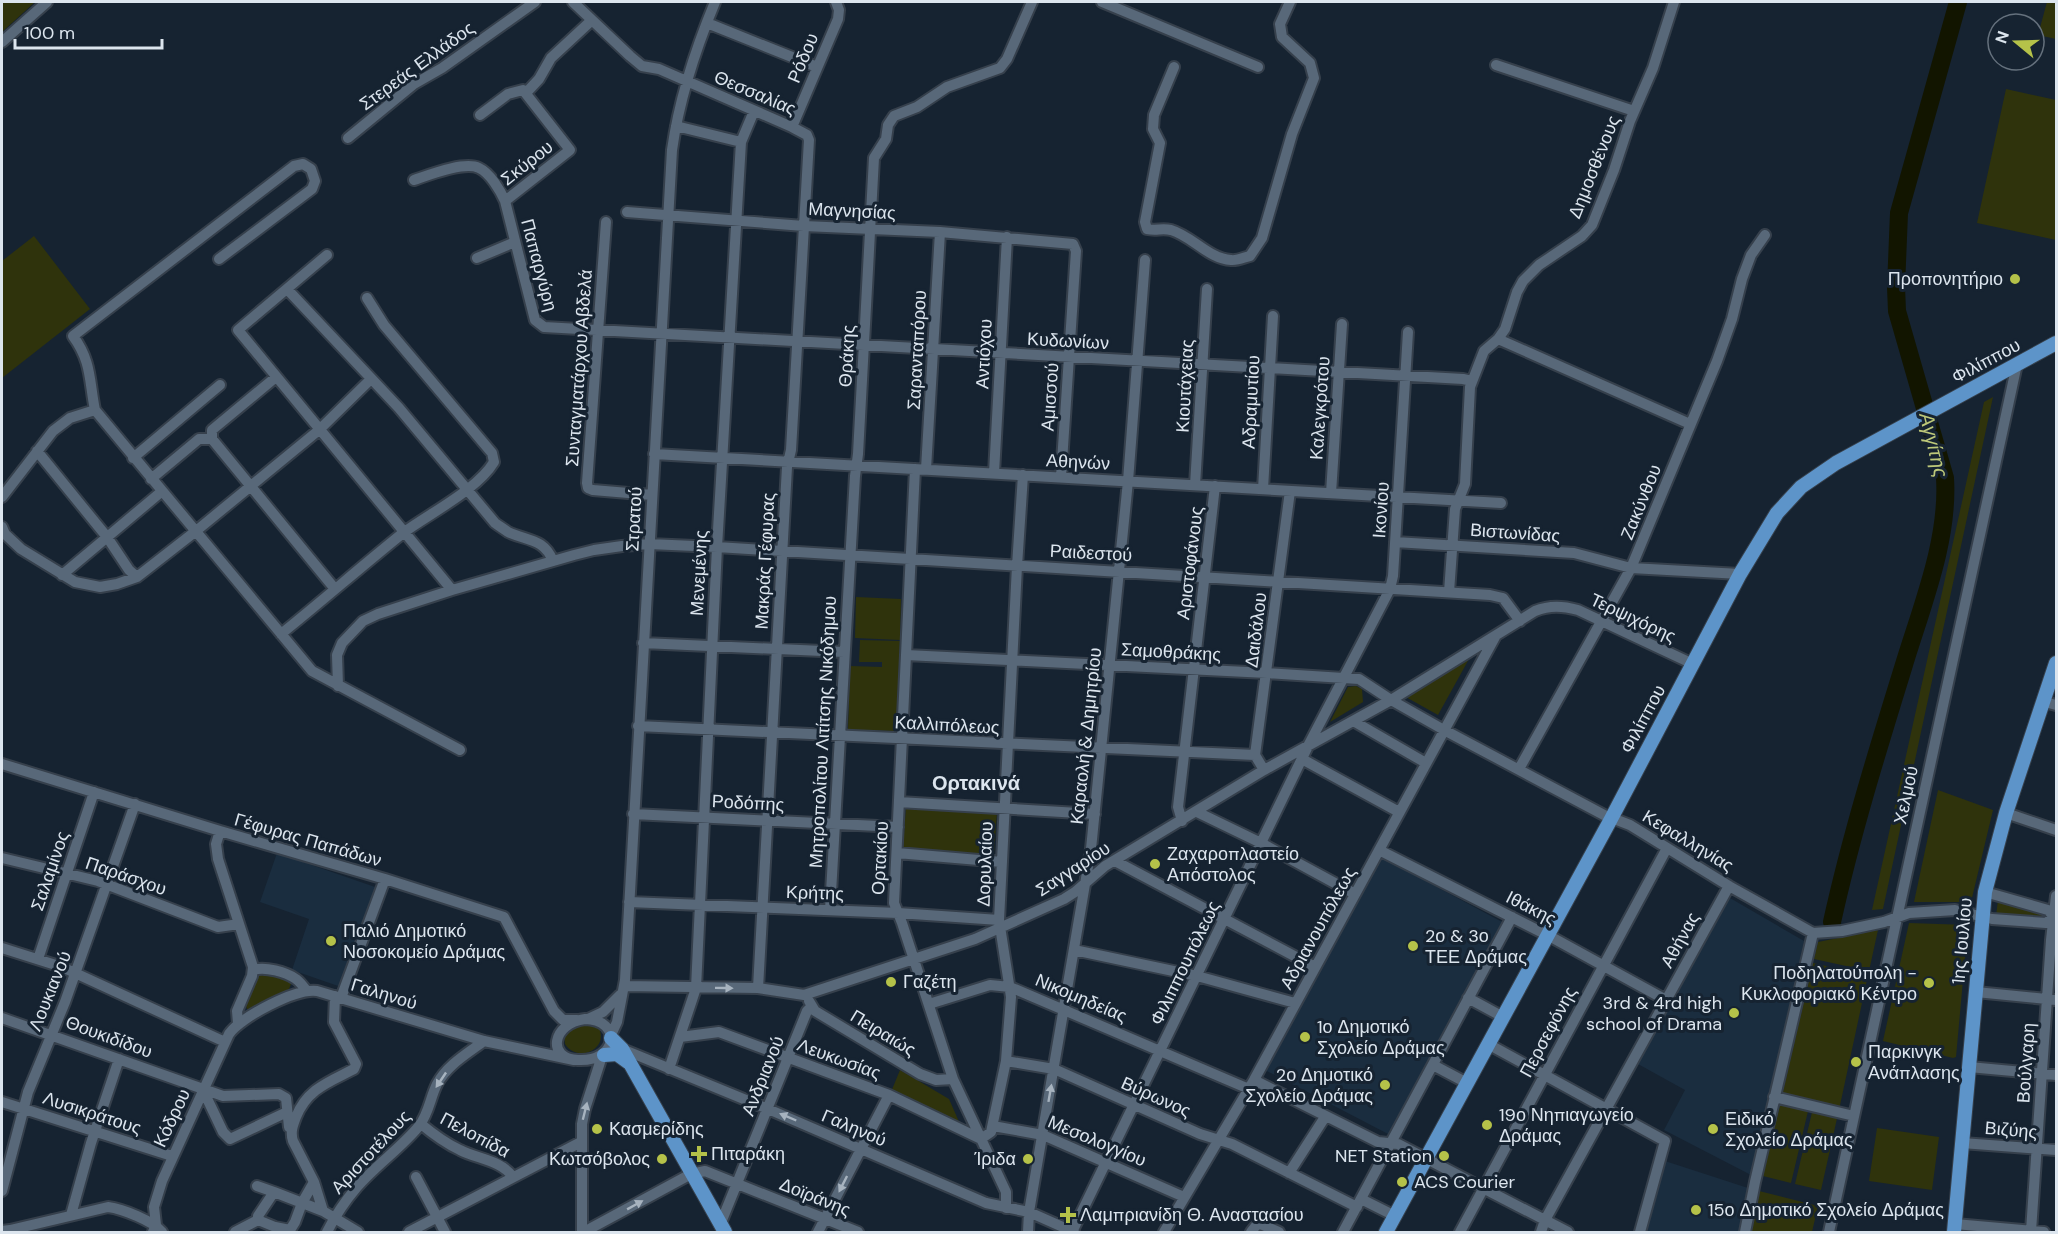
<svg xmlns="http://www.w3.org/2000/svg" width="2058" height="1234" viewBox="0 0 2058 1234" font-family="'DM Sans',sans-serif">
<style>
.built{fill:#1a2d3f}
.green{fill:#2f330c}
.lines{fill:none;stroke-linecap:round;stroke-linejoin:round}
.river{stroke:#121500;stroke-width:18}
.minor-casing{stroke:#36404c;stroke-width:14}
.major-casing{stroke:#36404c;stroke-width:16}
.minor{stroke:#586879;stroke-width:10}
.major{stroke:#5d94c9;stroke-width:14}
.oneway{fill:#a7b3bf}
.poi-dot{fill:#b5c249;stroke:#162331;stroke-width:2}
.labels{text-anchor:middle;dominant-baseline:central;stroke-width:6;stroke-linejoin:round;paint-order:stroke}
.street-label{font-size:18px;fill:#dce5ee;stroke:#162331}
.poi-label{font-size:18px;fill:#dce5ee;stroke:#162331;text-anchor:start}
.water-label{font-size:20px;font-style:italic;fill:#bdc879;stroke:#162331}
.neighbourhood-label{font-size:20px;font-weight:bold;fill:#dce5ee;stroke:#162331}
</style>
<rect width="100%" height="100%" fill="#162331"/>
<path class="built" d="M277,853L375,887L341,987L292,970L309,919L260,902Z
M1381,857L1504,923L1390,1135L1265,1070Z
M1730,898L1804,941L1751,1175L1664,1130L1685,1090L1638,1064Z
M1665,1161L1748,1188L1740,1232H1642Z"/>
<path class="green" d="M2,2H35L2,32Z
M2047,2H2056V39L2038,35Z
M2006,89L2056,100V240L1977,223Z
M34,236L90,309L2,378V261Z
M1993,397L1883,909L1872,910L1984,402Z
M856,597L901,599L900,640L855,638Z
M860,640L900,641L896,731L848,730L850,666L882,667V662H859Z
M1468,658L1469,659L1438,715L1404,696Z
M1356,686L1362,689L1363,702L1330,722L1348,687Z
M1938,790L1993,810L1971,902H1914Z
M906,806L997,812L994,855L903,849Z
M1998,900L2048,913L2046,920L1996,916Z
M1909,923L1968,925L1956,1057L1953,1058L1883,1041Z
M1878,930L1869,971L1814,959L1818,942Z
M1813,963L1868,975L1839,1110L1782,1096Z
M262,971L289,980L291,984L289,989L255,1008L247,1009L245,1004L258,975Z
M584,1024L599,1028C609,1050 577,1063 565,1044L564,1035L572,1027Z
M900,1070L949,1099L960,1124L891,1092Z
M1781,1101L1809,1107L1791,1183L1763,1176Z
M1813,1108L1838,1114L1821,1190L1795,1184Z
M1877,1128L1939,1137L1932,1190L1869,1181Z
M1759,1191L1818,1206L1812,1232H1751Z"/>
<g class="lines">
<path class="river" d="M1832,922C1851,836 1877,752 1903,668C1921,608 1949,541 1945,478L1897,311L1896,287L1899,213L1958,2"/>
<defs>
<path id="minor" d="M573,2L630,56L642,66L659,69L792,127L807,135L809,140L791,450L787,467L758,988
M1102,2L1258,67
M707,23L817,67
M2,42L47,2
M1496,65L1634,111
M1174,67L1154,115L1153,129L1160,143L1145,222L1147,229C1156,231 1162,228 1171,230C1192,236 1209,259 1231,260C1237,261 1245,257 1250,256L1262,238L1292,134L1314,78L1310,63L1282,37L1280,24L1290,2
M526,93L539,79L551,58L592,20
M480,115L508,94L523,90L570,150L505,201
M676,126L741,142
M792,127L838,19L839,10L836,2
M348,138L414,84L442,68L535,2
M414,180C429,175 464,161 479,168C490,173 500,190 505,201L535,320L544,327L1463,379L1472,381
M627,212L804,226L940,232L1073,244L1076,251L1061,477
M606,222L587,483L588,488L593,490L652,495
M327,255L238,330L452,590
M477,258L515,242
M219,259L312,189L315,181L311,169L303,164L294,166L73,336C92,362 89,381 95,410L312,671L460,750
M287,289L399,408L495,523C499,526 504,529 508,532C527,541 544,538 553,561
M1498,339L1690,424
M276,377L212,430V439L335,589
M37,451L107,537L129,570L137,577
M654,454L1501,503
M133,458L220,385
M915,469L894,903L902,923L953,1079L1006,1192V1208
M926,469L940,232
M994,473L1007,237
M151,479L199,439H212
M1195,485L1207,289
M1263,489L1273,316
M1331,493L1342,324
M2,497L53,431L70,418L95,410
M2,527L5,534L21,549L75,582L100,587L117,584L137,577L196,531L319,430L371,379
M1395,542L1574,553L1631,568L1740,574
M62,575L161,492
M1449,592L1455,509L1465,484L1470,387L1484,351L1498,339L1505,329L1517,292L1523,281L1539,265L1582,236L1592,225L1614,170L1630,121L1653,68L1674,2
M281,634C322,601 362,566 403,533C430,513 477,490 494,462L492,453L384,325L367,298
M643,643L844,652
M906,655L1267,673L1359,679L1391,700L1444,730L1604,815L1630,825L1729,886L1813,933L1842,931L1884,922L1909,913L1955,910L1992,919L2046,923L2054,917L2056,918
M338,686L337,655L342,643L363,621L378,614L452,590L574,555L594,550L622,546L649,544L717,547L1490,595L1503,598L1520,621
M2045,702L2056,705
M1355,722L1426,763
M638,726L1255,755
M1302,759L1399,812
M2,764L220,831L385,879L504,917L554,1011L563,1020H577
M1519,769L1631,568L1717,361L1732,319L1742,279L1751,255L1765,235
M1264,770L1255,755L1290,491
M899,802L1095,814
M1197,812L1261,843L1355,894
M2006,813L2056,830
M633,814L898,827
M1182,821L1178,807L1215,486
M220,831L216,844L218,859L253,967L252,976L237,1011L238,1023
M1379,850L1553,938L1666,1000
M897,853L1002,862
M2,858L98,881L218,927L239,924
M1115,861L1315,967
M1985,892L2048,910L2054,917
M629,902L898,913L999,920
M830,910L855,476L858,454L874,158L886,139L888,125L894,116L917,107L947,87L1000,68L1007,59L1032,2
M2,948L62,967L225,1042
M1074,950L1197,976L1295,1003
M38,959L94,792
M253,970C265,966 286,972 296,979C300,982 303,986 306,990
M624,986L758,988L804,995L975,939L1064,899L1075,892L1105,866L1264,770L1391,700L1535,611C1550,605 1563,606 1578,610L1693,664
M1976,992L2056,1000
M341,998L385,879
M1468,998L1503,1017
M809,1001L815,1011L920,1074L936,1080L953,1079
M929,1004L990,985L1010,987L1249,1089
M2,1018L223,1096L279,1094L286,1098L289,1127L292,1129
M585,1019C623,1020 618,1062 578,1060C546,1059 552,1023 585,1019Z
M588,1019L603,1012L620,995
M611,1035L617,1022L625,980L672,150C679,100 696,48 715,2
M680,1037L719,1032L889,1095L981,1139L991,1132L1006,1061L1011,997L999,920L1017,566L1023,475
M1488,1044L1665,1141L1640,1232
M622,1049L768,1109L986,1203L1029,1212L1074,1232
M1006,1061L1054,1069L1200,1134L1232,1144L1357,1207
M1433,1065L1467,1083
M1969,1067L2056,1075
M669,1069L696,988L717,547L741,142L754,111
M1254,1080L1378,1142L1398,1144L1568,1232
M203,1090L223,1132L230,1139L287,1112
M1774,1097L1854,1116
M2,1102L172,1156
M421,1124C433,1134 445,1143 460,1150C477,1159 501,1160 513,1177
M993,1126L1043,1135L1184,1197
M1962,1143L2056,1150
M1289,1173L1325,1117
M416,1177L445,1232
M257,1186L274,1192L258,1216V1220
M2,1191L28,1092L65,1002L135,804
M274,1192L323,1211L358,1232
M1361,1199L1395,1216
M323,1211L314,1182L293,1141C290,1132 293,1125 296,1117C307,1089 329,1082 354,1069L356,1064L334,1022L335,996
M71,1215L91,1143L119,1059
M1955,1224L2044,1232
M720,1225L807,1011L811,1007
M2,1231L10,1230L108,1207C123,1209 153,1221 162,1232
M2031,1231L2051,940L2056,896
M153,1232L156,1225L154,1207L162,1181L229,1034C241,1017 296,988 317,991L484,1041L574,1060
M235,1232L258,1220L275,1227L290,1230L295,1222L302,1203L314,1182
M327,1232C335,1216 345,1201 357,1187C376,1165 401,1148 419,1126C429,1113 430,1098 437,1084C447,1065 468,1053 484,1041
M409,1232L581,1142
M582,1232V1124L585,1109L602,1056
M584,1232L691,1174L705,1171L858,1232
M818,1232L889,1095
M1028,1232L1029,1212L1091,849L1128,481L1145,260
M1072,1232L1309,744L1390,589L1393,576L1408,332
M1164,1232L1254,1080L1495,637
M1251,1232L1258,1223L1279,1232
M1343,1232L1512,917
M1460,1232L1667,848
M1541,1232L1545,1220L1729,886
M1745,1232L1755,1182L1813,933
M1829,1232L2017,364"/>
<path id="major" d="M611,1038L622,1049L631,1065L725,1232
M604,1055L617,1054L628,1062
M1386,1232L1611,819L1740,574L1777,513L1801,487L1836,463L2056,343
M1954,1232L1985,892L2006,813L2056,663"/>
</defs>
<use href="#minor" class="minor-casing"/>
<use href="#major" class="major-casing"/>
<use href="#minor" class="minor"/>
<use href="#major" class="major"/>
</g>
<defs><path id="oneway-solid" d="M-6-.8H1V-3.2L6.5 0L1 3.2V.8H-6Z" transform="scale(1.5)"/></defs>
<g class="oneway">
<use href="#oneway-solid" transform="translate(724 988) rotate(1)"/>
<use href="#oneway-solid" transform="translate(441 1080) rotate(124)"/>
<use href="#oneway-solid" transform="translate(1050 1093) rotate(-80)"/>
<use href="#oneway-solid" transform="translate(585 1111) rotate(-76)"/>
<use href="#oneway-solid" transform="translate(788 1117) rotate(-157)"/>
<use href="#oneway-solid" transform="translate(843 1184) rotate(117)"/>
<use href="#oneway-solid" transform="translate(635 1205) rotate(-29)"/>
</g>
<g class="poi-dot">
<circle cx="2015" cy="279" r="6"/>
<circle cx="1155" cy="864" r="6"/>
<circle cx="331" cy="941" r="6"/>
<circle cx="1413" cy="946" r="6"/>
<circle cx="891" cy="982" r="6"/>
<circle cx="1929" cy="983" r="6"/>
<circle cx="1734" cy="1013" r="6"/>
<circle cx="1305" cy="1037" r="6"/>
<circle cx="1856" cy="1062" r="6"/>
<circle cx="1385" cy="1085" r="6"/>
<circle cx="1487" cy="1125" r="6"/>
<circle cx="597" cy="1129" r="6"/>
<circle cx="1713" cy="1129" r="6"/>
<path d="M696 1145h6v6h6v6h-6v6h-6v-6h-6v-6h6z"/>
<circle cx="1444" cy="1156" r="6"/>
<circle cx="662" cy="1159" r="6"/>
<circle cx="1028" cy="1159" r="6"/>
<circle cx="1402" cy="1182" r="6"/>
<circle cx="1696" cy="1210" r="6"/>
<path d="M1065 1206h6v6h6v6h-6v6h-6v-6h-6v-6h6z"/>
</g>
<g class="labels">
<g class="street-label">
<text transform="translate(803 58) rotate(-67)">Ρόδου</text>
<text transform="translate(417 66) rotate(-36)">Στερεάς Ελλάδος</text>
<text transform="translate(755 93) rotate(23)">Θεσσαλίας</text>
<text transform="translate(527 163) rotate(-38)">Σκύρου</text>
<text transform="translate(1594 167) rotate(-68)">Δημοσθένους</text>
<text transform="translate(852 211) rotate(3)">Μαγνησίας</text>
<text transform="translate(539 265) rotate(75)">Παπαργύρη</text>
<text transform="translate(1068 341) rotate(3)">Κυδωνίων</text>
<text transform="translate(917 350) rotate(-87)">Σαρανταπόρου</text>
<text transform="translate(984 354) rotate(-87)">Αντιόχου</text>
<text transform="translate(847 356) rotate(-87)">Θράκης</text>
<text transform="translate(1986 361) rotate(-28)">Φιλίππου</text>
<text transform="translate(579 368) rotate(-86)">Συνταγματάρχου Αβδελά</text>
<text transform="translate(1185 386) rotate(-87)">Κιουτάχειας</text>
<text transform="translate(1050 397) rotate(-86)">Αμισσού</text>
<text transform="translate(1251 402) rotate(-87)">Αδραμυτίου</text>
<text transform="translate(1320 408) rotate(-86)">Καλεγκρότου</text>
<text transform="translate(1078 462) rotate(3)">Αθηνών</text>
<text transform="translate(1641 502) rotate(-68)">Ζακύνθου</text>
<text transform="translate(1381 510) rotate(-86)">Ικονίου</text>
<text transform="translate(634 519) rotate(-87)">Στρατού</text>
<text transform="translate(1515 533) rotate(4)">Βιστωνίδας</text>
<text transform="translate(1091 553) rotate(3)">Ραιδεστού</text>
<text transform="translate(765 561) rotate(-87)">Μακράς Γέφυρας</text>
<text transform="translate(1190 563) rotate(-83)">Αριστοφάνους</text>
<text transform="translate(699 573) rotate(-87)">Μενεμένης</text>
<text transform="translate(1633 618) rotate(25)">Τερψιχόρης</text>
<text transform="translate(1256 630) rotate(-83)">Δαιδάλου</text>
<text transform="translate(1171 652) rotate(3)">Σαμοθράκης</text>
<text transform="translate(1643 719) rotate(-62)">Φιλίππου</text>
<text transform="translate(947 725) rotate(3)">Καλλιπόλεως</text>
<text transform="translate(823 732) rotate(-87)">Μητροπολίτου Λιτίτσης Νικόδημου</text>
<text transform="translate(1086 736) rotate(-84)">Καραολή &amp; Δημητρίου</text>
<text transform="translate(1906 795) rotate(-78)">Χελμού</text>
<text transform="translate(748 803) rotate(3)">Ροδόπης</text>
<text transform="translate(308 840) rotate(16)">Γέφυρας Παπάδων</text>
<text transform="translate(1688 841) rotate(31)">Κεφαλληνίας</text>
<text transform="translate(880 858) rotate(-87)">Ορτακίου</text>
<text transform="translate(985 864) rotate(-88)">Δορυλαίου</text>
<text transform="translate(1073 869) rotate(-33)">Σαγγαρίου</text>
<text transform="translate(50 871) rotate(-71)">Σαλαμίνος</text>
<text transform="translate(126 876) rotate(19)">Παράσχου</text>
<text transform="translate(815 893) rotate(2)">Κρήτης</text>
<text transform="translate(1531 908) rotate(27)">Ιθάκης</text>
<text transform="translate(1318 928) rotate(-61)">Αδριανουπόλεως</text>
<text transform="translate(1680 940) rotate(-61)">Αθήνας</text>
<text transform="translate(1962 941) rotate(-85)">1ης Ιουλίου</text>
<text transform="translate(1185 963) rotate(-64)">Φιλιππουπόλεως</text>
<text transform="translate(50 991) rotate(-68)">Λουκιανού</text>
<text transform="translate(384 994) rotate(17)">Γαληνού</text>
<text transform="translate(1081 998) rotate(23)">Νικομηδείας</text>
<text transform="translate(1548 1032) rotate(-62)">Περσεφόνης</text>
<text transform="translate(883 1033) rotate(31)">Πειραιώς</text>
<text transform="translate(109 1037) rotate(20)">Θουκιδίδου</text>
<text transform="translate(839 1059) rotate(20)">Λευκωσίας</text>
<text transform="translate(2026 1063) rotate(-86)">Βούλγαρη</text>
<text transform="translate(763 1076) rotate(-68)">Ανδριανού</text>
<text transform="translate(1156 1097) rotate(24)">Βύρωνος</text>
<text transform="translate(92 1113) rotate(18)">Λυσικράτους</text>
<text transform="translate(172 1118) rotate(-65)">Κόδρου</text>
<text transform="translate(854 1128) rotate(23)">Γαληνού</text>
<text transform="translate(2011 1130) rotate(5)">Βιζύης</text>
<text transform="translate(475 1135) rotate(28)">Πελοπίδα</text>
<text transform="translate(1097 1141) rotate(23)">Μεσολογγίου</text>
<text transform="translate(371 1152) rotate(-47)">Αριστοτέλους</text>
<text transform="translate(815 1197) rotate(22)">Δοϊράνης</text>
</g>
<g class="poi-label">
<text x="2003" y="279" text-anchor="end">Προπονητήριο</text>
<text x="1167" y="854">Ζαχαροπλαστείο<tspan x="1167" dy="21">Απόστολος</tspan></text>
<text x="343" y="931">Παλιό Δημοτικό<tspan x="343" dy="21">Νοσοκομείο Δράμας</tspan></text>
<text x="1425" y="936">2ο &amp; 3ο<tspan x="1425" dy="21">ΤΕΕ Δράμας</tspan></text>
<text x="1917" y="973" text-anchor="end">Ποδηλατούπολη -<tspan x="1917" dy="21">Κυκλοφοριακό Κέντρο</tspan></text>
<text x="903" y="982">Γαζέτη</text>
<text x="1722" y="1003" text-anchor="end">3rd &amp; 4rd high<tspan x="1722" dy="21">school of Drama</tspan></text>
<text x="1317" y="1027">1ο Δημοτικό<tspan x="1317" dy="21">Σχολείο Δράμας</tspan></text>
<text x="1868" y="1052">Παρκινγκ<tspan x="1868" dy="21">Ανάπλασης</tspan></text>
<text x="1373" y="1075" text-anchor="end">2ο Δημοτικό<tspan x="1373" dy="21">Σχολείο Δράμας</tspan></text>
<text x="1499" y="1115">19ο Νηπιαγωγείο<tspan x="1499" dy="21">Δράμας</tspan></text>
<text x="1725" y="1119">Ειδικό<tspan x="1725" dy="21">Σχολείο Δράμας</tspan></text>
<text x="609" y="1129">Κασμερίδης</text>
<text x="711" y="1154">Πιταράκη</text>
<text x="1432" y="1156" text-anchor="end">NET Station</text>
<text x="650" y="1159" text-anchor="end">Κωτσόβολος</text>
<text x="1016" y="1159" text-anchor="end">Ίριδα</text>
<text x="1414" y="1182">ACS Courier</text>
<text x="1708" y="1210">15ο Δημοτικό Σχολείο Δράμας</text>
<text x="1080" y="1215">Λαμπριανίδη Θ. Αναστασίου</text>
</g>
<g class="water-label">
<text transform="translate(1934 445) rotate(76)">Αγγίτης</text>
</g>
<g class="neighbourhood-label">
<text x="976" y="783">Ορτακινά</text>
</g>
</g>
<rect width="2058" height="1234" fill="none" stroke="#dce5ee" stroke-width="6"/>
<g transform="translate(2016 42) rotate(289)"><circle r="28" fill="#162331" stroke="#65717d" stroke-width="1.5"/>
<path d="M0-4.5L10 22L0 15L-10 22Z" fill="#b5c249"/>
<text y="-9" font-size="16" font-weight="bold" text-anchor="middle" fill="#dce5ee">N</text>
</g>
<path d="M15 39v9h147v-9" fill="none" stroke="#dce5ee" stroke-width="3"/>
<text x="24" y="39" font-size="18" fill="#dce5ee" stroke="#162331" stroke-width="4.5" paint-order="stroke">100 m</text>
</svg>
